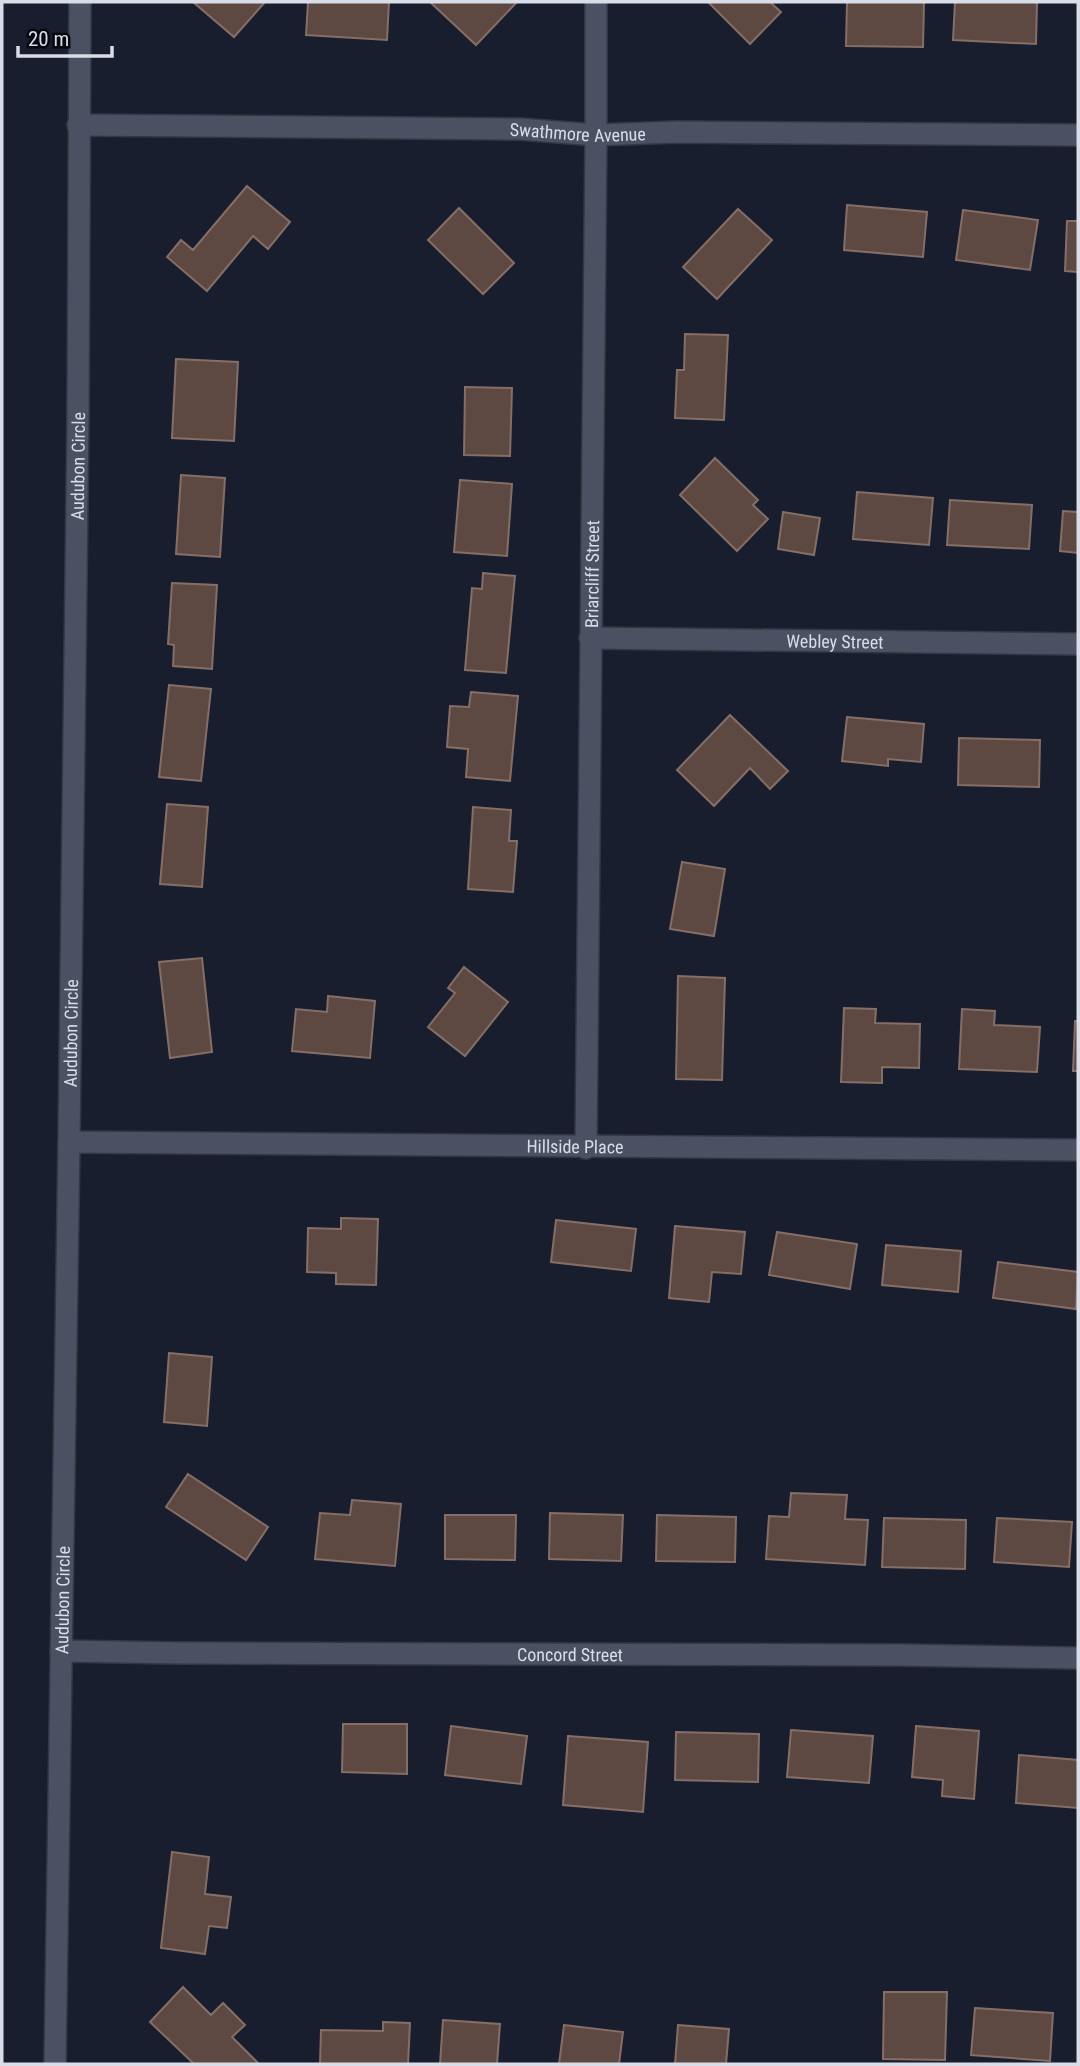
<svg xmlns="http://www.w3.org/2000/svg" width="1080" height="2066" viewBox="0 0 1080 2066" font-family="'Roboto Condensed',sans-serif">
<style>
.building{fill:#5e4942;stroke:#846e66;stroke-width:2}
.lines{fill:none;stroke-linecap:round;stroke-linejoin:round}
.minor-casing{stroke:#333743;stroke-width:24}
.tertiary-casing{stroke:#333743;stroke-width:24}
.minor{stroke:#4a5163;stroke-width:21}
.tertiary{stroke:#4a5163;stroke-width:21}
.labels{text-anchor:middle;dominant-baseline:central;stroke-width:6;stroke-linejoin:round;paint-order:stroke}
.street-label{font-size:18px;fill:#d9dde8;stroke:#06080f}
</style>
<rect width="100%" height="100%" fill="#181e2d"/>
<path class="building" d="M193,2H265L234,37Z
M308,2H389L387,40L306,35Z
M430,2H517L476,45Z
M708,2H770L781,12L750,44Z
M847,2H924L923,47L846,46Z
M955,2H1037L1036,44L953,40Z
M247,186L290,222L268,249L253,236L207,291L167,257L181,240L193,250Z
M847,205L927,212L923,257L844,250Z
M459,208L514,263L483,294L428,240Z
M738,209L772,240L717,299L683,267Z
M963,210L1038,220L1030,270L956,260Z
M1067,221H1078V272L1065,271Z
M685,334L728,335L724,420L675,418L677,370H684Z
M176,359L238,362L234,441L172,438Z
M465,387L512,388L510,456L464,455Z
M715,458L758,500L753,505L768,519L737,551L680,495Z
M181,475L225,478L220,557L176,554Z
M460,480L512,484L507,556L454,552Z
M857,492L933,498L929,545L853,539Z
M950,500L1032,505L1029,549L947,545Z
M1063,511L1078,512V553L1060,551Z
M783,512L820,518L814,555L778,549Z
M483,573L515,576L506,673L465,670L472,588L482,589Z
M172,583L217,585L212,669L173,666L174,645L168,644Z
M169,685L211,689L201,781L159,777Z
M471,692L518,696L510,781L466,777L468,749L447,747L450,706L469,707Z
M730,715L788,771L770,789L750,768L714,806L677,770Z
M847,717L924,724L921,762L888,759V766L842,761Z
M959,738L1040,740L1039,787L958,785Z
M167,804L208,807L202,887L160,884Z
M473,807L511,810L509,841H517L513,892L468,889Z
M682,862L725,869L714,936L670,929Z
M202,958L212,1052L170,1058L159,962Z
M464,967L508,1002L465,1056L428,1027L455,993L448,988Z
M678,976L725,978L722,1080L676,1079Z
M328,996L375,1001L370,1058L292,1051L296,1009L327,1012Z
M844,1008L876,1009L875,1023L920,1024L919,1068L882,1067V1083L841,1082Z
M962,1009L995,1011L994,1025L1040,1027L1037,1072L959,1069Z
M1075,1021H1078V1071H1073Z
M341,1218L378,1219L376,1285L336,1284V1273L307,1272L308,1228L341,1229Z
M556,1220L636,1229L631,1271L551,1262Z
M675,1226L745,1232L741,1274L712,1272L709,1302L669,1298Z
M777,1232L857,1244L850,1289L769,1275Z
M886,1245L961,1251L958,1292L882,1285Z
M998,1262L1078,1272L1076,1309L993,1298Z
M169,1353L212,1357L207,1426L164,1422Z
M188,1474L268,1527L246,1560L166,1507Z
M791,1493L847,1495L845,1519L868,1520L865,1565L766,1559L769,1516L789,1517Z
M352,1500L401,1504L395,1566L315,1559L320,1513L350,1515Z
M550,1513L623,1515L621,1561L549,1559Z
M445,1515H516L515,1560L445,1559Z
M657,1515L736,1517L735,1562L656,1561Z
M884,1518L966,1520L965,1569L882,1567Z
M997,1518L1072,1522L1069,1567L994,1562Z
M343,1724H407V1774L342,1772Z
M451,1726L527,1736L521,1784L445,1775Z
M916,1726L979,1731L974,1799L942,1796L943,1780L912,1777Z
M791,1730L873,1736L869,1783L787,1777Z
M676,1732L759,1734L758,1782L675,1780Z
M568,1736L648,1742L643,1812L563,1805Z
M1019,1755L1078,1760V1808L1016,1803Z
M172,1852L209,1857L205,1894L231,1897L227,1928L209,1926L205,1954L161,1948Z
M183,1987L211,2015L223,2003L245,2025L232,2037L259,2064H194L150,2022Z
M884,1992H947L945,2060L883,2059Z
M975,2008L1053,2013L1050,2061L971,2055Z
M443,2020L500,2024L497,2064H440Z
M383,2022L410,2023L408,2064H320L321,2030L383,2031Z
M564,2025L623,2032L619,2064H559Z
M678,2025L729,2029L726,2064H675Z"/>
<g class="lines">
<defs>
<g id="minor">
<path id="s1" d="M78,125L519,129L596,135L676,132L1078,135"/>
<path id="s2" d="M590,638L1078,644"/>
<path id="s3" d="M69,1142L1078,1150"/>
<path id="s4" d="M586,1148L596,135V2"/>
<path id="s5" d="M61,1651L178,1653L902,1655L1078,1658"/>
</g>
<g id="tertiary">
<path id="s6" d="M55,2064L69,1142L78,417L80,2"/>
</g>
</defs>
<use href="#minor" class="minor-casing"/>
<use href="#tertiary" class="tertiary-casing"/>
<use href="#minor" class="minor"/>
<use href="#tertiary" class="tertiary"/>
</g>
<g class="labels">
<g class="street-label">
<text stroke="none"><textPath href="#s1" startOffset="500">Swathmore Avenue</textPath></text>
<text stroke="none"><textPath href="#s6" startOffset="1598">Audubon Circle</textPath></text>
<text stroke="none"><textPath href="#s4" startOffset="574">Briarcliff Street</textPath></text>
<text stroke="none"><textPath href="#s2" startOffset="245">Webley Street</textPath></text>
<text stroke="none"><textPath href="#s6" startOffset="1031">Audubon Circle</textPath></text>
<text stroke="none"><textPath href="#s3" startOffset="506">Hillside Place</textPath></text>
<text stroke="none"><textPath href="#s6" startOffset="464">Audubon Circle</textPath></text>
<text stroke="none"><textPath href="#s5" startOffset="509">Concord Street</textPath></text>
</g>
</g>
<rect width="1080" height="2066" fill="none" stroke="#d9dde8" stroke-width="7"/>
<path d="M18 46v10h94v-10" fill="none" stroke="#d9dde8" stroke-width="3.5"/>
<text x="28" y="46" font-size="21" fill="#d9dde8" stroke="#06080f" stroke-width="5" paint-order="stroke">20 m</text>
</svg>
